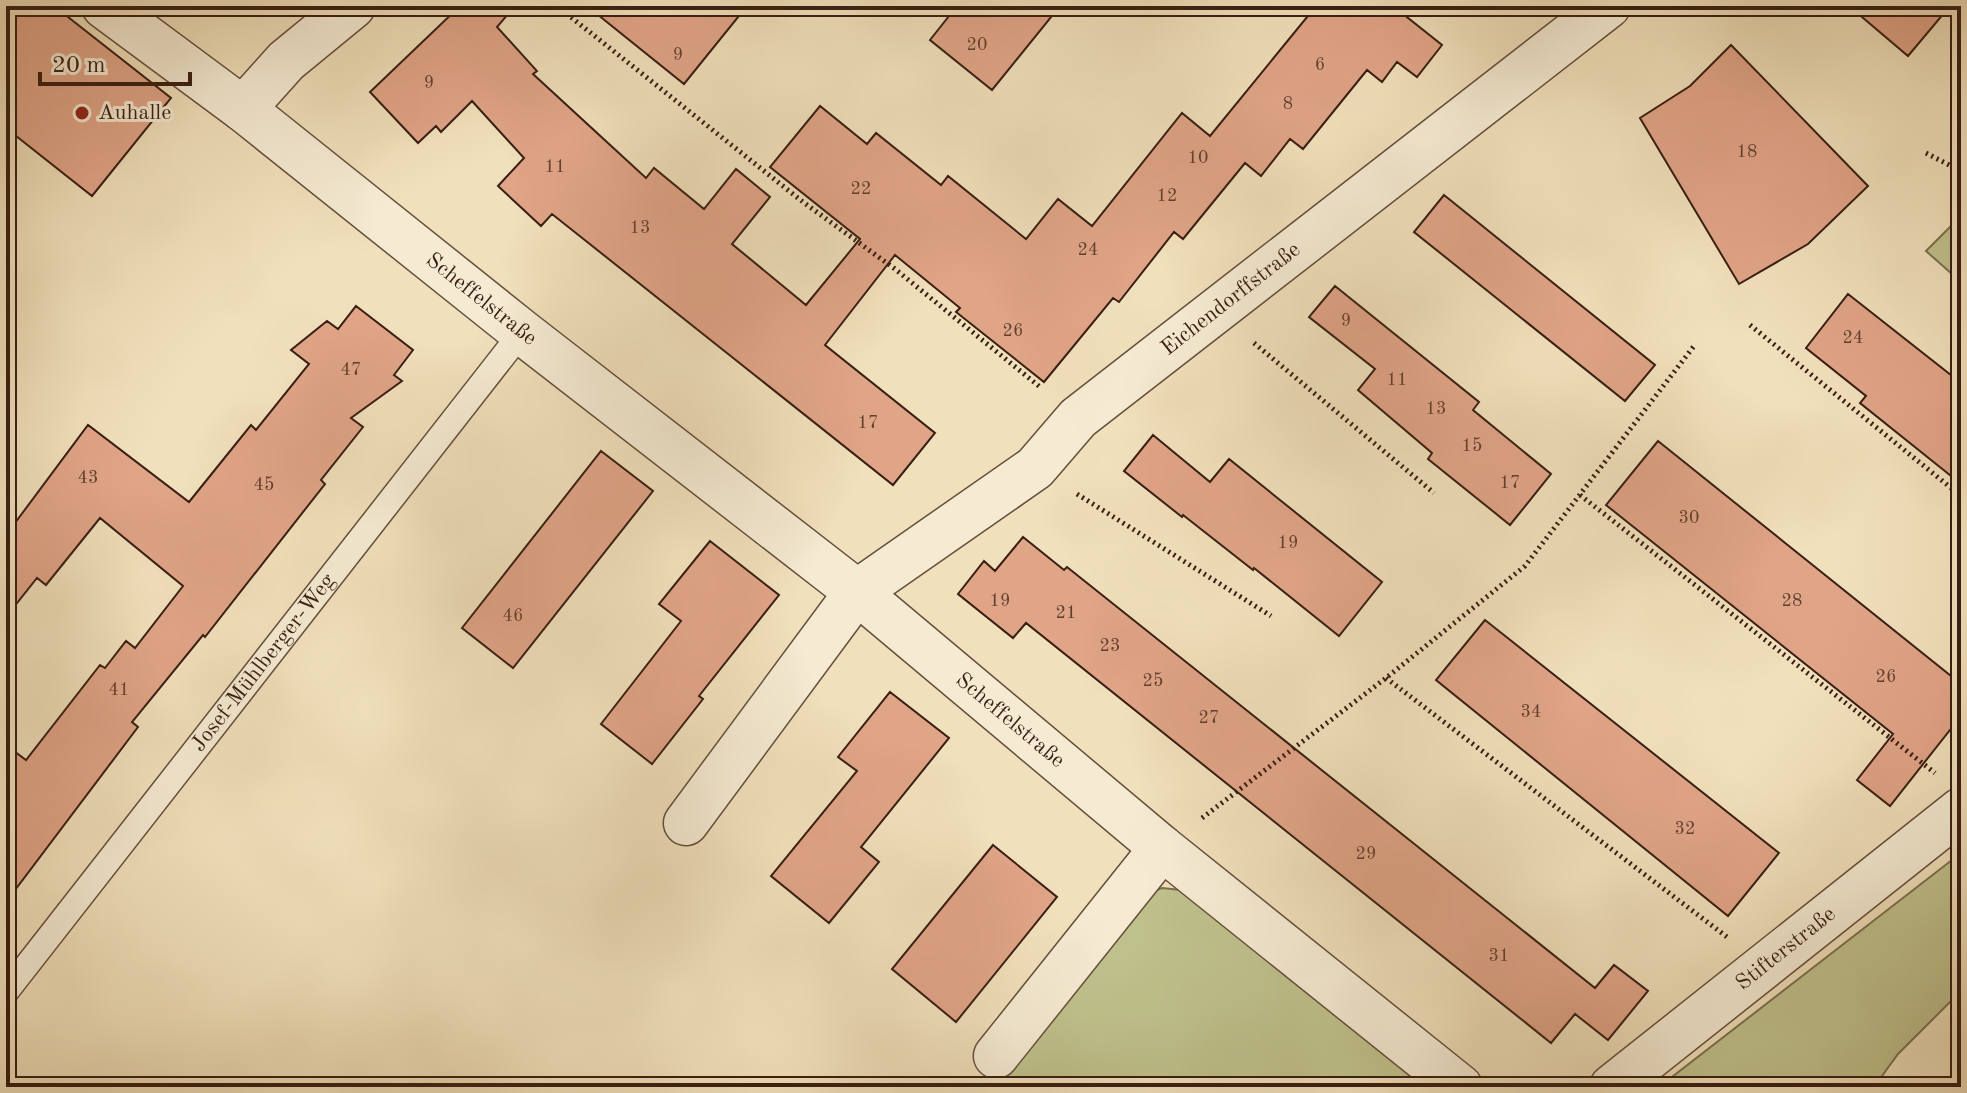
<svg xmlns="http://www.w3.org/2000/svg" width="1967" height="1093" viewBox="0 0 1967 1093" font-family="'Old Standard TT',serif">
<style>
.green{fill:#bfc18c;stroke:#7c7050;stroke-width:2}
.building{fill:#e0a487;stroke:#381e13;stroke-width:2}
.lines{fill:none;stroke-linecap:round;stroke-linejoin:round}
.lane-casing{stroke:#664e3d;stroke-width:27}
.street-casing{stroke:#664e3d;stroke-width:47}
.path{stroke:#381e13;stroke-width:5;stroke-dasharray:2 4;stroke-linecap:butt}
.lane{stroke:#f5ebd3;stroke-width:24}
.street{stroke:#f5ebd3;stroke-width:44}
.poi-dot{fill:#8f2418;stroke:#f5ebd3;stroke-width:3}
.labels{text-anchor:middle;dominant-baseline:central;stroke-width:6;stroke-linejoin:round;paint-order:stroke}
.number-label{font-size:18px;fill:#624030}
.poi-label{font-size:22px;fill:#381e13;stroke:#f5ebd3;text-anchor:start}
.street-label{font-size:22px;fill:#381e13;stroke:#f5ebd3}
</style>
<rect width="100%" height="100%" fill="#f0e0bb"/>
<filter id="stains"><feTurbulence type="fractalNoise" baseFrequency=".0025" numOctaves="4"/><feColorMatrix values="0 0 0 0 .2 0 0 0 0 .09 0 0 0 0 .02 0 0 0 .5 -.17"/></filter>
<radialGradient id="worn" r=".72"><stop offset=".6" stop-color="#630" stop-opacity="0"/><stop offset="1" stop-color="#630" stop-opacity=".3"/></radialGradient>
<path class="green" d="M1961,216V282L1926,251Z
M1961,853V991L1898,1054L1874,1087H1659Z
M1162,888L1181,890L1428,1087H990L1148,893Z"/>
<path class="building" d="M6,6H54L171,98L92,196L6,128Z
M460,6H515L497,27L537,71L533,74L646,178L654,168L704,209L736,169L770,197L732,244L806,305L860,239L770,167L820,106L867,144L876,133L941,185L948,176L1026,239L1058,199L1092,226L1182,113L1210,136L1316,6H1393L1442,45L1417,77L1397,62L1382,82L1367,70L1303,149L1290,139L1261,176L1245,163L1183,239L1174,232L1119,302L1113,298L1044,382L956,312L960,308L895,255L825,345L935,433L893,485L552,214L541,226L498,186L524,158L472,101L441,132L436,126L418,143L370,92Z
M587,6H747L684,84Z
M957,6H1060L992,90L930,40Z
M1849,6H1950L1908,56Z
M1731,45L1868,186L1808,244L1739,284L1640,118L1690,86Z
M1444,195L1655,365L1625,401L1414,232Z
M1335,286L1479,402L1473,410L1551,474L1510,525L1428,459L1432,453L1358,390L1375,369L1309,317Z
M1848,294L1961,383V484L1860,403L1866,396L1806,348Z
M356,306L413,350L394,375L402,381L351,418L363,427L321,480L325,484L205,637L203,635L132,722L138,727L6,902V745L26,760L100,665L105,668L126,641L135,648L183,586L100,518L46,585L37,578L6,617V535L88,425L189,502L251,425L256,430L309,364L291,350L327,321L338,329Z
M1153,435L1210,482L1229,459L1382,582L1339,636L1254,568L1253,570L1183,515L1182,517L1124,471Z
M1658,441L1961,684V716L1890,806L1857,780L1893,734L1606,505Z
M601,451L653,491L513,668L462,628Z
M1023,537L1064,570L1067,567L1595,988L1614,965L1648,991L1608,1040L1575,1014L1551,1043L1026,623L1013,638L958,594L984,561L995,571Z
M710,541L779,595L699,696L703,699L652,764L601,724L681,621L659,604Z
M1485,620L1779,853L1728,916L1436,680Z
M890,692L949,738L861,847L879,862L829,923L771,876L857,771L838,757Z
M993,845L1057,897L956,1022L892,969Z"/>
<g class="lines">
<defs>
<g id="lane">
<path id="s1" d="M6,992L522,332"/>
</g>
<g id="street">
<path id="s2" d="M104,6L243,109L522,332L857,592L1162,848L1460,1087"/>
<path d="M243,109L286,61L353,6"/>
<path id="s3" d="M686,823L857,592L1035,468L1078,418L1608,6"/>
<path d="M996,1056L1162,848"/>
<path id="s4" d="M1612,1087L1961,810"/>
</g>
</defs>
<use href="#lane" class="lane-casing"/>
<use href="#street" class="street-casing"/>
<path class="path" d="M557,6L803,202L895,269L1040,387
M1926,153L1953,167L1961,176
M1750,325L1961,496
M1254,343L1434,493
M1077,494L1271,616
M1580,495L1935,773
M1386,678L1727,937
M1202,818L1386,678L1525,566L1694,346"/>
<use href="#lane" class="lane"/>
<use href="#street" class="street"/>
</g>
<circle class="poi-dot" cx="82" cy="113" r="8"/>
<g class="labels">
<g class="number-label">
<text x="977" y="45">20</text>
<text x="678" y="55">9</text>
<text x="1320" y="65">6</text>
<text x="429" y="83">9</text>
<text x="1288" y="104">8</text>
<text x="1747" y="152">18</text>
<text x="1198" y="158">10</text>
<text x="555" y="167">11</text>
<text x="861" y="189">22</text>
<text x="1167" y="196">12</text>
<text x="640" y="228">13</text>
<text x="1088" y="250">24</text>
<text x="1346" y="321">9</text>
<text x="1013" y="331">26</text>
<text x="1853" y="338">24</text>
<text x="351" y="370">47</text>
<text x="1397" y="380">11</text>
<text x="1436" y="409">13</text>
<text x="868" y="423">17</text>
<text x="1472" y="446">15</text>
<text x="88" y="478">43</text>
<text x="1510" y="483">17</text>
<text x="264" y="485">45</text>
<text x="1689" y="518">30</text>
<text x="1288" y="543">19</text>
<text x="1000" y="601">19</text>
<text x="1792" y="601">28</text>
<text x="1066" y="613">21</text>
<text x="513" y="616">46</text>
<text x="1110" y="646">23</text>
<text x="1886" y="677">26</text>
<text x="1153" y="681">25</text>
<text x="119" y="690">41</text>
<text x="1531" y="712">34</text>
<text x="1209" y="718">27</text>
<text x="1685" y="829">32</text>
<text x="1366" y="854">29</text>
<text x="1499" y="956">31</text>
</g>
<g class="poi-label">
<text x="98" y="113">Auhalle</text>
</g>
<g class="street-label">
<text stroke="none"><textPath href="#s2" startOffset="478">Scheffelstraße</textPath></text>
<text stroke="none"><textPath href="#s3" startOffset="764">Eichendorffstraße</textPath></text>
<text stroke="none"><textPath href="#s1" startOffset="418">Josef-Mühlberger-Weg</textPath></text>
<text stroke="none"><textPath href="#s2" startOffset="1154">Scheffelstraße</textPath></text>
<text stroke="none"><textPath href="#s4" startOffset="222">Stifterstraße</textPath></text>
</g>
</g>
<rect width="1967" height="1093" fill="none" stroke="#f0e0bb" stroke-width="32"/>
<rect x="8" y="8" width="1951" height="1077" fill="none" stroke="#381e13" stroke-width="4"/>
<rect x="16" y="16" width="1935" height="1061" fill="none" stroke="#381e13" stroke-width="2"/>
<path d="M40 72v12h150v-12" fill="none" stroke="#381e13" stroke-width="4"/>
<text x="52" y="72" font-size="24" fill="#381e13" stroke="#f5ebd3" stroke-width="6" paint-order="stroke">20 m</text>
<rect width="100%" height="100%" filter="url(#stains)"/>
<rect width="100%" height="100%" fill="url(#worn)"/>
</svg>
